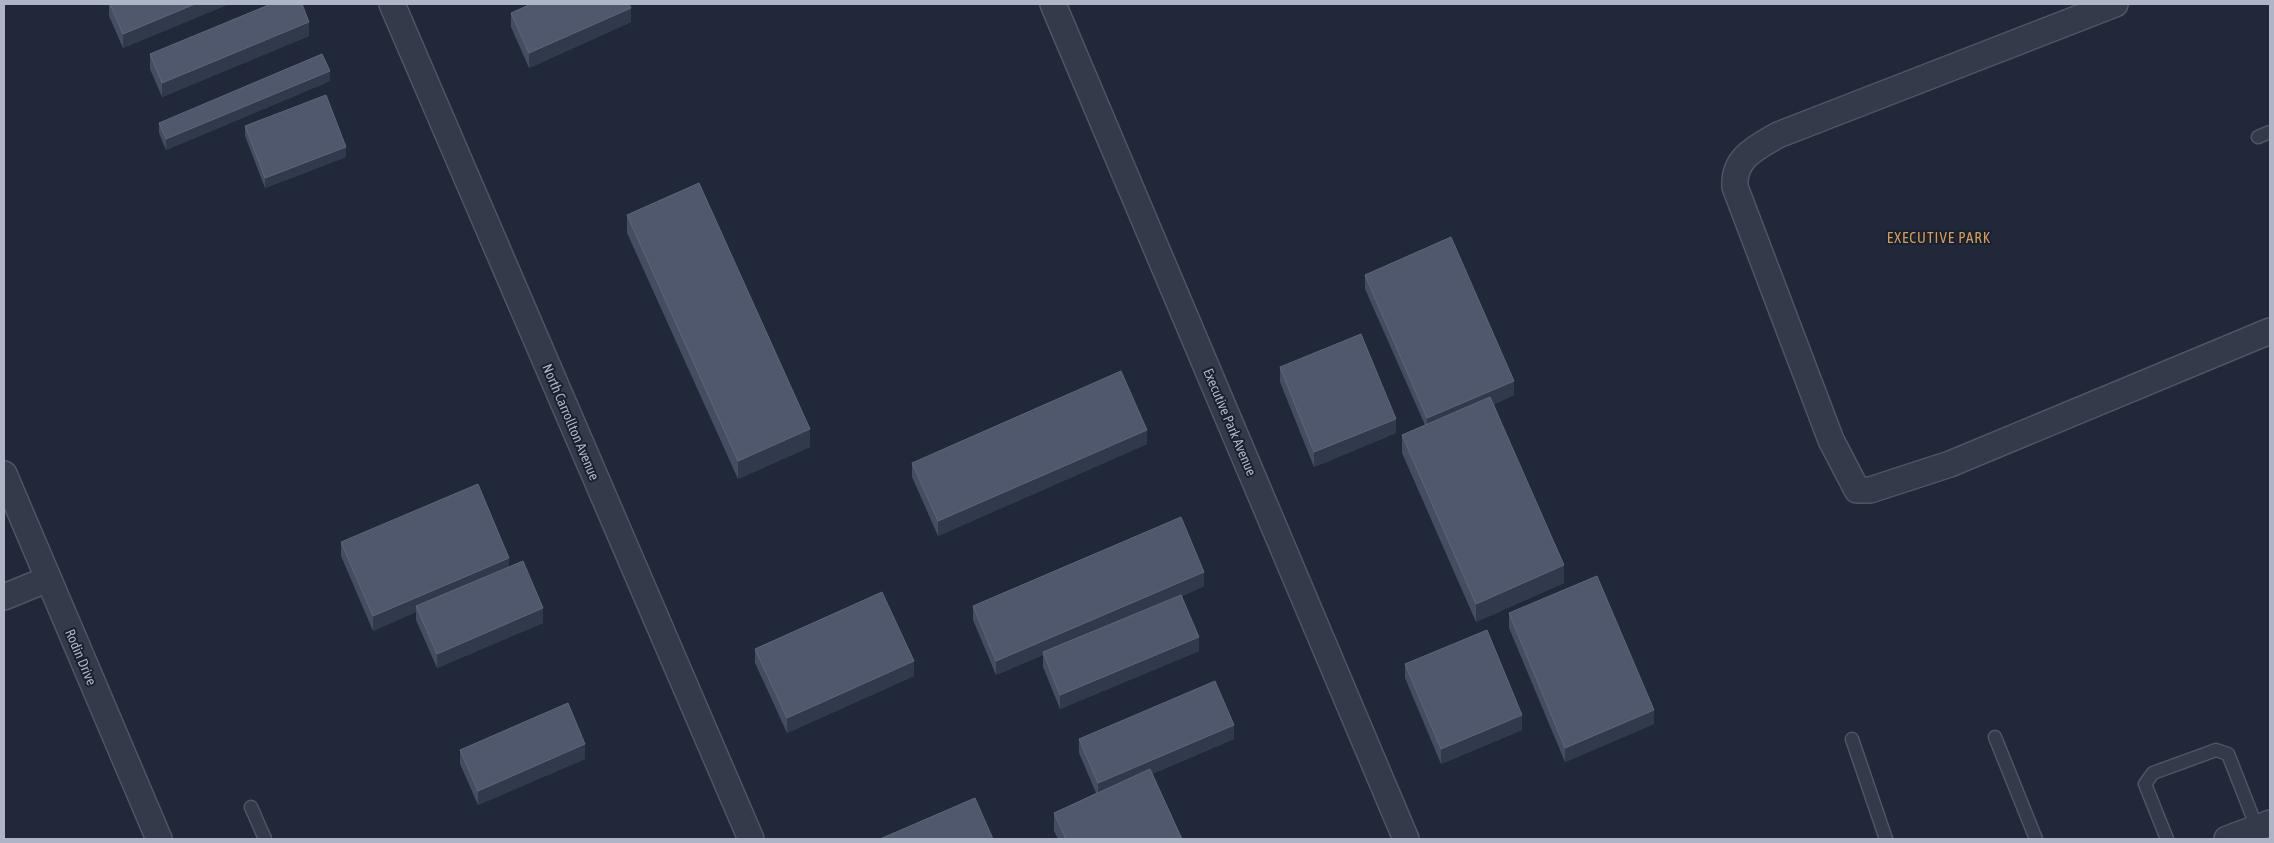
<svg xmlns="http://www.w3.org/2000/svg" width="2274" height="843" viewBox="0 0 2274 843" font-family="'Asap Condensed',sans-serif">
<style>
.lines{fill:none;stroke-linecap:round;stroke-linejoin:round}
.service-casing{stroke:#4e5564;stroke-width:15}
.minor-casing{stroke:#4e5564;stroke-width:28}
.service{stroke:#343a4a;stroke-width:12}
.minor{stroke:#343a4a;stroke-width:25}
.wall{fill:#444d61}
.shaded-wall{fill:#31394c}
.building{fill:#4f586c;stroke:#5e677a}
.labels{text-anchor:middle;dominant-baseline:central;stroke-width:4;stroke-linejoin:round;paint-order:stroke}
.street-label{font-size:14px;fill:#aeb5c6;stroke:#19202e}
.neighbourhood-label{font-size:15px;letter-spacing:1px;fill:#d69d59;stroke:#19202e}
</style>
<rect width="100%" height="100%" fill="#202839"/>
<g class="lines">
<defs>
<path id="service" d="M2258,137L2270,132
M1995,737L2036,839
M1852,739L1886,839
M251,807L265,839
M2167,839L2145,784L2153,773L2216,750L2228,754L2257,828"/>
<path id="minor" d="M392,4L751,839
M1053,4L1406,839
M2115,4L1778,135C1756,148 1733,158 1735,187L1831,440L1857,490H1870L1950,464L2270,331
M4,474L159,839
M4,597L48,579
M2227,839L2270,823"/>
</defs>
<use href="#service" class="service-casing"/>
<use href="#minor" class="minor-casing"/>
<use href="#service" class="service"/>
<use href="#minor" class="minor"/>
</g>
<path class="wall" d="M109,4H229L123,48L109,16Z
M511,13L631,22L529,68L511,27Z
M309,36L162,97L150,69V54Z
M330,81L166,150L159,133V123Z
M245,126L346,157L265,188L245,136Z
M627,215L810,447L738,479L627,233Z
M1365,275L1514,395L1494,404L1564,583L1476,622L1402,453V435L1425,425L1365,289Z
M1280,367L1396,433L1314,467L1280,382Z
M1147,444L938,536L912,477V463Z
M341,542L509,567L543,623L437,668L416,620V612L373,631L341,556Z
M1204,586L1182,596L1199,651L1060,709L1043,667V655L996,675L973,620V606Z
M1509,613L1654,724L1565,762L1509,628Z
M755,649L914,676L787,733L755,663Z
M1405,664L1522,730L1441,764L1405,678Z
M1079,739H1234L1152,774L1182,839H1058L1054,831V813L1096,793L1079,753Z
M460,750L585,759L478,805L460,764Z"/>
<path class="shaded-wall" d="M195,4H229L123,48V34Z
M631,8V22L529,68V53Z
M309,22V36L162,97V83Z
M330,71V81L166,150V139Z
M346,147V157L265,188V178Z
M1514,381V395L1427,432V418Z
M1396,419V433L1314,467V452Z
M810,429V447L738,479V461Z
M1147,430V444L938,536V521Z
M509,558V573L416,606V612L373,631V616Z
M1564,565V583L1476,622V604Z
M1204,572V586L1044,655L1043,652V655L996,675V661Z
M543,608V623L437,668V654Z
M1199,637V651L1060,709V695Z
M914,661V676L787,733V718Z
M1654,710V724L1565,762V748Z
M1522,715V730L1441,764V749Z
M1234,725V739L1098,797V783Z
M585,744V759L478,805V791Z"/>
<path class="building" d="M110,4H195L123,34Z
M271,4H302L309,22L162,83L150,54Z
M531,4H629L631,8L529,53L511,13Z
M322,54L330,71L166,139L159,123Z
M326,95L346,147L265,178L245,126Z
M699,183L810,429L738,461L627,215Z
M1451,237L1514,381L1427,418L1365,275Z
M1361,334L1396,419L1314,452L1280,367Z
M1121,371L1147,430L938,521L912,463Z
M1490,397L1564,565L1476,604L1402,435Z
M478,484L509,558L373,616L341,542Z
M1181,517L1204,572L996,661L973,606Z
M523,561L543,608L437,654L416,606Z
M1597,576L1654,710L1565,748L1509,613Z
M882,592L914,661L787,718L755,649Z
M1181,595L1199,637L1060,695L1043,652Z
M1487,630L1522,715L1441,749L1405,664Z
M1215,681L1234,725L1098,783L1079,739Z
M568,703L585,744L478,791L460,750Z
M1150,769L1182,839H1066L1054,813Z
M975,798L993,839H880Z"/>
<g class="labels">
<g class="street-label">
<text transform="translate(571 422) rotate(67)">North Carrollton Avenue</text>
<text transform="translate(1230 422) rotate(67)">Executive Park Avenue</text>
<text transform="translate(81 657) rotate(67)">Rodin Drive</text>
</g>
<g class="neighbourhood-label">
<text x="1939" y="237">EXECUTIVE PARK</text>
</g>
</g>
<rect width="2274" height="843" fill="none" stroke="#aeb5c6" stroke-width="10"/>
</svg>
